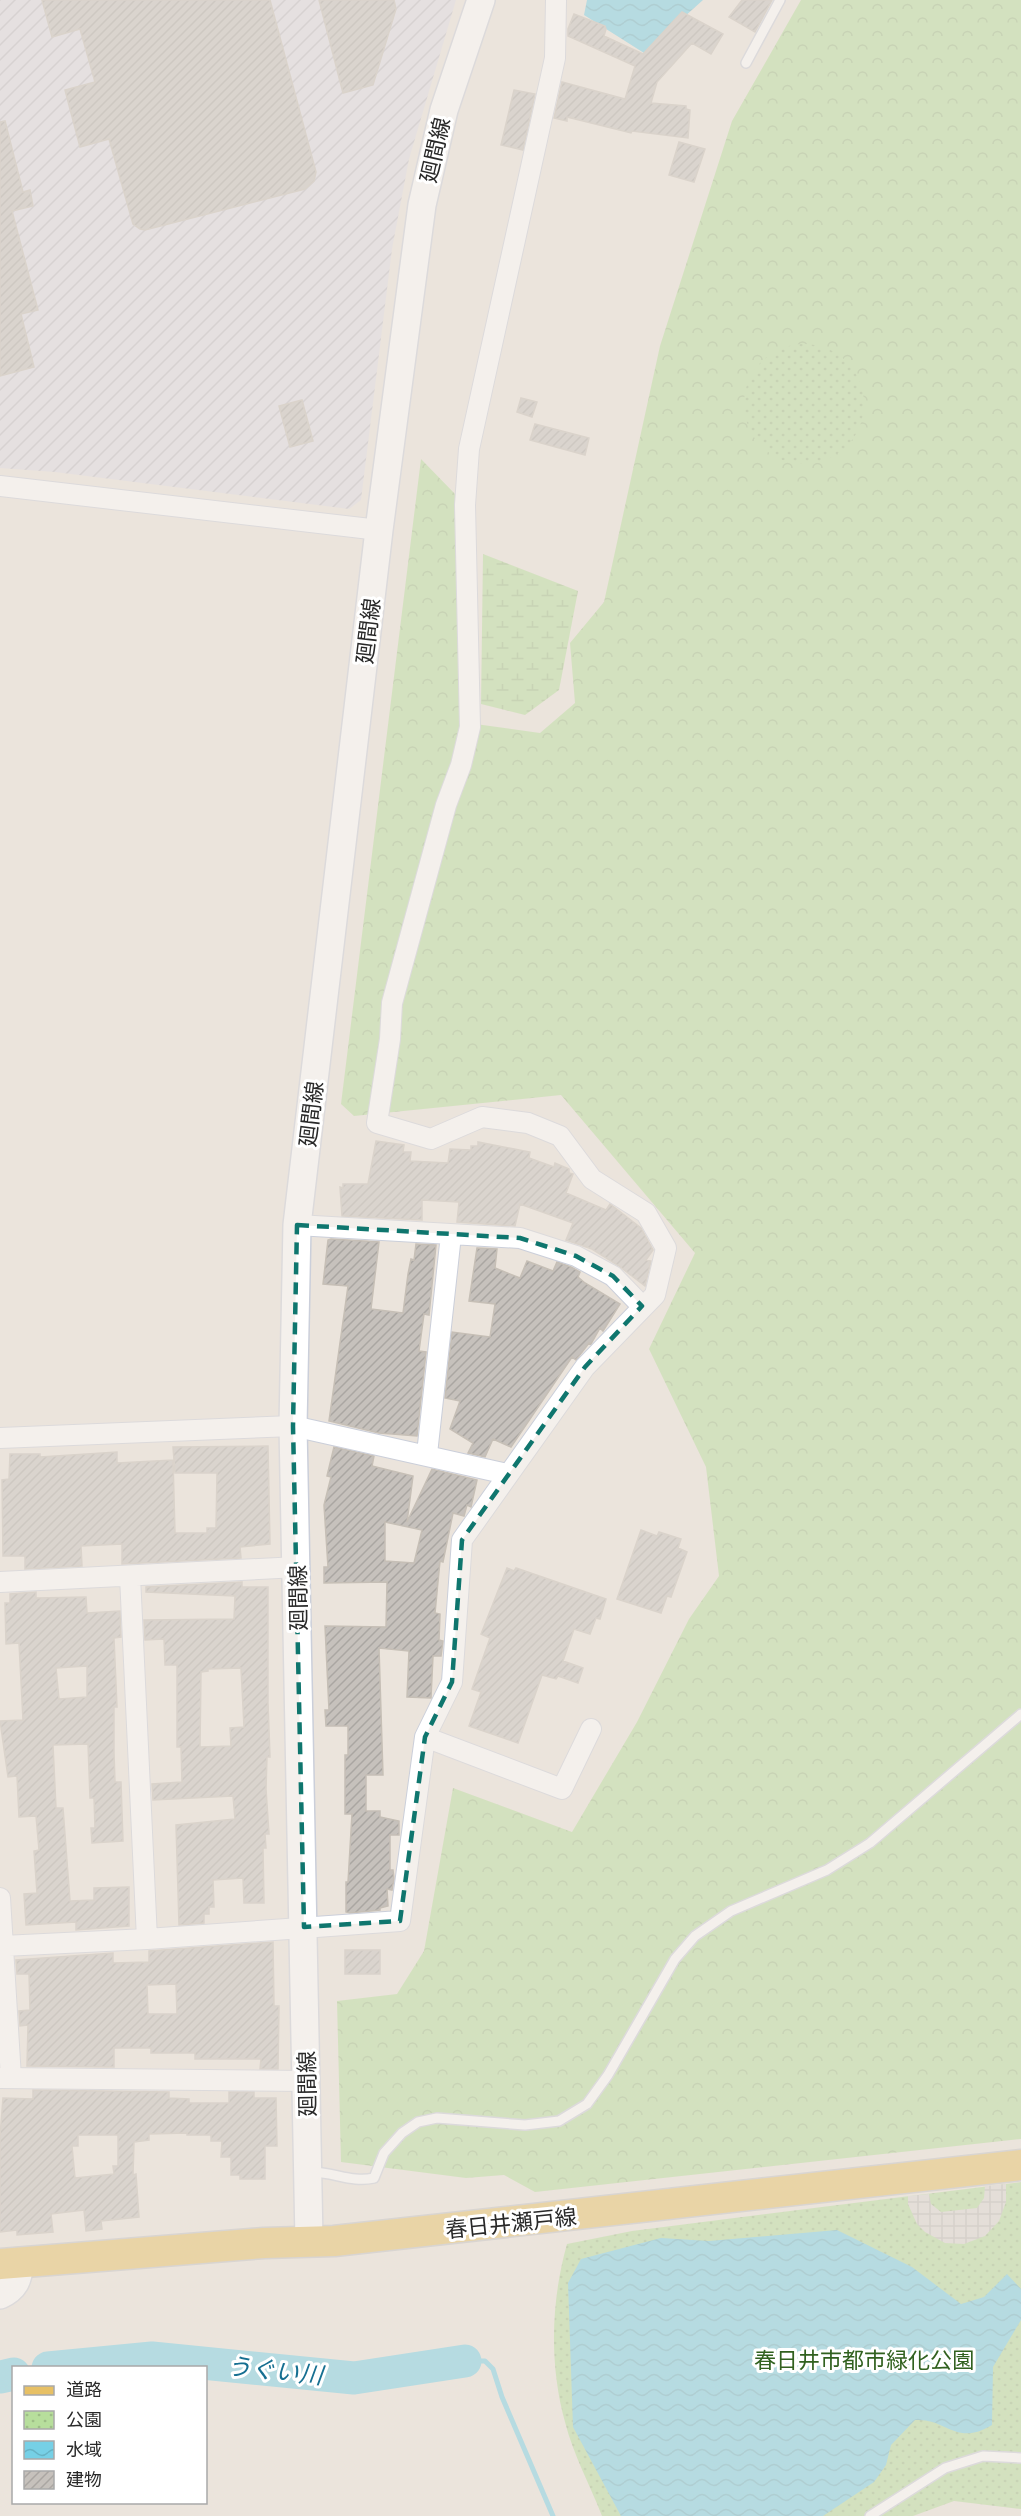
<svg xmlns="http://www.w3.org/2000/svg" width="1021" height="2516" viewBox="0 0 1021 2516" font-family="'Titillium Web','Noto Sans JP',sans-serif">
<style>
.industrial{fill:url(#industrial-furrows)}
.forest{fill:url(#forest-crowns)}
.wetland{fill:url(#wetland-marsh)}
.park{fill:url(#park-dots)}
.plaza{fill:url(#plaza-grid)}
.water{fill:url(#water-waves)}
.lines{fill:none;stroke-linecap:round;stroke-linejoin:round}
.stream{stroke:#76d0e6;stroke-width:5}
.river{stroke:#76d0e6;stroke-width:33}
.building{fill:url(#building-hatch);stroke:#c6bfb6;stroke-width:1.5;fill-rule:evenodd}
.lane-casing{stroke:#cbcfda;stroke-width:12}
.street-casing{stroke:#cbcfda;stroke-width:22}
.secondary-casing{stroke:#cbcfda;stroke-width:30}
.primary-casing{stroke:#c3c3c3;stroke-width:33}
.lane{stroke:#fff;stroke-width:9}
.street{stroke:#fff;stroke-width:20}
.secondary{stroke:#fff;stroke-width:27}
.primary{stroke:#e7c065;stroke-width:30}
.marked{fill:none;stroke:#0f766e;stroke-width:4.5;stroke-dasharray:12 8;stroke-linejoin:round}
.labels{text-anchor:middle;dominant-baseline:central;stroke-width:6;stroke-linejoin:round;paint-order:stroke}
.street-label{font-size:22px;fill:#292929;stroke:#fff}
.park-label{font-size:22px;fill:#31611f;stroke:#fff}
.water-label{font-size:24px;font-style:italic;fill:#166f91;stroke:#fff}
</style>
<defs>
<pattern id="industrial-furrows" width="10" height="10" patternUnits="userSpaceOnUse" patternTransform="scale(1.5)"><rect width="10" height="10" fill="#dedce4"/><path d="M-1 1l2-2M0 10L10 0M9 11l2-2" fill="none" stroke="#bebdc4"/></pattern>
<pattern id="forest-crowns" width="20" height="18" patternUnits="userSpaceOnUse" patternTransform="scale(1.5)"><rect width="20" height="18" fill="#b7de9c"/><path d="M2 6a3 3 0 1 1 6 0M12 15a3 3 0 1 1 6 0" fill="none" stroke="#9dbe86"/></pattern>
<pattern id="wetland-marsh" width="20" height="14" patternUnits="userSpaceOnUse" patternTransform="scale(1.5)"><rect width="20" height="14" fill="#b7de9c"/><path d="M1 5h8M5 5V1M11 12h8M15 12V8" fill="none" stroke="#9dbe86"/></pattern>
<pattern id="park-dots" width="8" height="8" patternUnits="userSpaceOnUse" patternTransform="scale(1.5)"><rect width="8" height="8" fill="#b7de9c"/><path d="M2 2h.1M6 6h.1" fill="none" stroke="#9dbe86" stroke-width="1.8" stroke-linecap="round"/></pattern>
<pattern id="plaza-grid" width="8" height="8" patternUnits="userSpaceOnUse" patternTransform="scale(1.5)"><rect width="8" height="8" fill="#dbd7d3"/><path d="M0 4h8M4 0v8" fill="none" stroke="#bcb9b5"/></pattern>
<pattern id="water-waves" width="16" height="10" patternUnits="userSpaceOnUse" patternTransform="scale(1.5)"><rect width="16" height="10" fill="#76d0e6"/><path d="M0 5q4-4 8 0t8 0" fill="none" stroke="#66b3c5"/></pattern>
<pattern id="building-hatch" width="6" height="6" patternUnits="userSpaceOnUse" patternTransform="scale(1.5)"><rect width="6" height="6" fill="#c6c1bc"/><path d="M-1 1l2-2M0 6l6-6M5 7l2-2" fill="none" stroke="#aaa6a2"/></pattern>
</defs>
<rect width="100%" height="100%" fill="#ebe4dc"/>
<path class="industrial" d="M0,0H456L409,159L392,249L361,500L349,509L55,472L0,468Z"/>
<path class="forest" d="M801,0H1021V2139L535,2192L504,2175L466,2178L341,2162L337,2001L397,1994L424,1951L453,1788L572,1832L637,1722L689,1619L719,1576L706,1467L649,1349L695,1253L561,1095L354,1116L341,1104L421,459L455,494L461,722L540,733L575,703L570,643L604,602L660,346L732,121Z"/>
<path class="wetland" d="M483,554L578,591L559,690L525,715L481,704Z"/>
<path class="park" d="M744 404a60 60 0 1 1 120 0a60 60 0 1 1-120 0Z
M1021,2182V2509L954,2501L913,2516H602C590,2485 573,2454 565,2422C549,2364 551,2301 567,2244L632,2231Z"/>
<path class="plaza" d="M1006,2184V2202L999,2221L985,2236L964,2244L945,2243L925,2232L917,2224L908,2204V2196L929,2194L931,2204L941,2212L977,2208L984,2198L985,2186Z"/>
<path class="water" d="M587,0H703L644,53L584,15Z
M837,2230L912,2267L961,2304L984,2297L1007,2274L1021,2289V2320L993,2367L992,2425C956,2447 947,2418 915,2420L891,2445L886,2465L874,2482L823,2516H621L573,2427L568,2283L581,2259L661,2238L709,2241Z"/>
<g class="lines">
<path class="stream" d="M465,2361H485L493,2369L502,2397L553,2516"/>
<path class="river" d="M48,2368L152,2358L354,2378L465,2361
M0,2377L14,2374"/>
</g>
<path class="building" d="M42,0H270L316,172L314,181L305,189L145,230L140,229L133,224L109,139L80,147L65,90L95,82L80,29L52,37Z
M319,0H394L396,9L373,85L343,93Z
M742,0H772L755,32L729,17Z
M682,12L723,34L711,54L692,43L657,82L651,103L686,106V109L690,110L688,138L632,131L631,133L567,117V121L554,118L562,82L625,99L635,66L568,36V29L574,14L605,26L606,29L604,36L643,54Z
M514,90L535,94L523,150L501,145Z
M5,121L23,192L30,190L33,206L12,211L38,310L21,314L34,367L0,376V122Z
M679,142L705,149L694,182L669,175Z
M521,398L537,402L532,417L517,412Z
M302,400L313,441L290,447L279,406Z
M535,424L589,438L585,455L530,440Z
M376,1141L404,1145L403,1152H411L410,1161L448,1163L450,1149L471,1150V1146H478V1142L530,1152L529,1158L554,1167L555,1163L569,1169V1173L573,1174L566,1193L606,1210L610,1204L641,1228L653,1250L646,1260L651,1261L645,1286L619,1266L592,1249L566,1240L573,1223L520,1204L515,1226L457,1222L459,1202L422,1200V1220L342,1216L340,1187L343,1188V1184H368Z
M331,1239L379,1242L371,1309L403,1313L408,1274L411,1259L414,1260L416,1244L436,1245L429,1315L424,1314L419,1351L426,1352L417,1436L379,1433L329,1421L348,1286L323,1284L328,1240Z
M477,1248L497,1249L495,1268L520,1278L527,1261L553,1271L557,1262L571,1267L580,1272L578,1277L585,1283L620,1304L603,1331L600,1328L591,1344L589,1343L576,1360L572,1357L511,1447L493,1439L485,1457L468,1453L473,1443L450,1429L460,1401L445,1398L452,1332L490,1337L495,1304L469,1301Z
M268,1446L270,1544L240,1547L241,1558L122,1564V1544L81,1546L82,1566L25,1569V1556H3L2,1480L9,1479L10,1454H40V1457L117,1452V1463L173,1460L175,1533H207V1528H216L217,1473H175L173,1447Z
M334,1447L374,1456L372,1466L413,1476L407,1522L432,1469L477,1480L471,1507L467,1505L464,1516L453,1513L443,1562L440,1561L435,1613L440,1614L439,1640L443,1641L441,1656H433L431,1698L407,1697L409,1651L379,1648L383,1775H366V1811H380V1817L399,1821V1835H390V1870H393L394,1879L392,1890L387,1889L388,1906L380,1908V1910L350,1913L346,1912V1882H348L352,1814H345V1755H348V1726H326L325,1710H329L325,1626L386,1627L387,1582L324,1583V1567H328L324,1505L331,1477L327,1476ZM385,1522L422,1530L414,1563L385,1561Z
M641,1530L657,1536L659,1532L681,1539L678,1548L687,1552L671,1597L667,1596L661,1613L617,1599Z
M507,1568L514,1571L516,1568L606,1599L600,1619L596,1618L590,1634L574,1629L563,1661L583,1668L578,1683L558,1676L556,1679L542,1675L518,1743L469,1726L481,1692L472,1689L490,1638L481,1634Z
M242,1582V1587H268V1703L270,1757H267L266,1789L269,1834H265L266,1848H263L264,1903H244L243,1878L213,1880L214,1907H209V1914H204V1923L179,1925L176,1825L235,1819L233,1796L153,1800L152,1784L182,1782L181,1747H177V1665H165L164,1639L145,1640L144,1620L234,1619L235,1596L146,1592V1587ZM241,1668L244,1727L230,1728L231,1746L200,1747L201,1672L208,1671V1669Z
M36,1592V1598L86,1597L87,1613L120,1611L121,1637L114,1638L117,1707H114V1753L115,1782H121L123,1841L92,1843L91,1828H95L94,1798H90L88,1744L53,1745L56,1808H63L70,1901L94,1900V1888L129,1887V1926L76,1930V1922L26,1925L24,1894L37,1893L34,1851L39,1850L36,1816L19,1817L17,1776L8,1777L0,1721L23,1720L19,1643L6,1644L5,1603H10V1594ZM87,1666V1697L59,1699L56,1668Z
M273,1942L274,2006H279L278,2069H260L261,2059H195V2053H151V2048H114V2067L27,2066L28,2025L20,2026L19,2011L30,2010L29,1974H17L16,1960L113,1953V1963L149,1962V1951ZM176,1984L177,2014H148L147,1985Z
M345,1950H380V1974H345Z
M33,2090L169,2092V2098L189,2099V2103H229V2092H254V2098H276L277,2146H265V2179H240V2175H231V2157H221L222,2141H211V2135H187V2133L149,2134V2140L134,2142L133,2175L136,2174L139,2217L101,2221L102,2229L86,2231L84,2210L51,2214L53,2232L17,2235V2230L0,2232V2136L3,2098L33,2099ZM78,2135H118V2166H113L114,2174L75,2178L72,2146H78Z"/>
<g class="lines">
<defs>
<path id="lane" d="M746,63L780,0
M311,2172C334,2172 352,2183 374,2178L384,2153L402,2133L418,2122L437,2118L525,2125L559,2121L587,2104L608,2075L675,1959L695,1936L731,1911L827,1870L870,1843L1021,1714
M870,2516L945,2468L983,2456L1021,2458"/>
<path id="street" d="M0,486L379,530
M297,1225L520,1238L576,1256L613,1276L642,1306
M0,1438L293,1426L507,1474
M427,1454L451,1235
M130,1576L147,1939
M0,1582L298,1567
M425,1737L562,1789L591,1729
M0,1898L11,2078
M3,1946L147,1939L400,1921L425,1737L452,1682L462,1540L585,1367L655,1295L666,1248L646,1213L592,1179L560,1136L528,1123L482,1117L431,1139L377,1123L390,1039L392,1003L446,805L461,765L470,727L465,505L469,449L555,58L556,0
M0,2078L308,2081"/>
<path id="secondary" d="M309,2241L293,1426L297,1225L379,530L422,205L444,110L481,0
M0,2295C15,2288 18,2280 20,2264"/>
<path id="primary" d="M0,2264L264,2243L334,2241L1021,2165"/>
</defs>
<use href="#lane" class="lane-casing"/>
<use href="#street" class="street-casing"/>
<use href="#secondary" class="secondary-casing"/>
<use href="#primary" class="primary-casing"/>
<use href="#lane" class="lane"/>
<use href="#street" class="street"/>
<use href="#secondary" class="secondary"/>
<use href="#primary" class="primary"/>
</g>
<path d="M0 0H1021V2516H0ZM297,1225L520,1238L576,1256L613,1276L642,1306L585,1367L462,1540L452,1682L425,1737L400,1921L304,1927L293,1426Z" fill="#ebe4dc" fill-opacity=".55" fill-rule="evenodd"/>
<path class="marked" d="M297,1225L520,1238L576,1256L613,1276L642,1306L585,1367L462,1540L452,1682L425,1737L400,1921L304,1927L293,1426Z"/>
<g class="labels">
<g class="street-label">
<text transform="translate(435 150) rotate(-77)">廻間線</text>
<text transform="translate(368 631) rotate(-83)">廻間線</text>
<text transform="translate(311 1114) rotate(-83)">廻間線</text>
<text transform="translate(298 1598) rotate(-91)">廻間線</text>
<text transform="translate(307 2084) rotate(-91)">廻間線</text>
<text transform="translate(511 2223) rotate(-6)">春日井瀬戸線</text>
</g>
<g class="park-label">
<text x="864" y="2360">春日井市都市緑化公園</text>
</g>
<g class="water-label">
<text transform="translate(275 2370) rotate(6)">うぐい川</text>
</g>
</g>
<rect x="12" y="2366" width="195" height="138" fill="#ffffff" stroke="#a9a9a9" stroke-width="1.5"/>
<rect x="24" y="2386" width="30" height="9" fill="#e7c065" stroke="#a9a9a9" stroke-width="1.5"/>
<text x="66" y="2396" font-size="18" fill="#292929">道路</text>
<rect x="24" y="2411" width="30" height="18" fill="url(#park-dots)" stroke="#a9a9a9" stroke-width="1.5"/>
<text x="66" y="2426" font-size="18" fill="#292929">公園</text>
<rect x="24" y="2441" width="30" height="18" fill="url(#water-waves)" stroke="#a9a9a9" stroke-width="1.5"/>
<text x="66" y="2456" font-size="18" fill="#292929">水域</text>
<rect x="24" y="2471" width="30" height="18" fill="url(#building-hatch)" stroke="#a9a9a9" stroke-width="1.5"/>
<text x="66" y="2486" font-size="18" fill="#292929">建物</text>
</svg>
